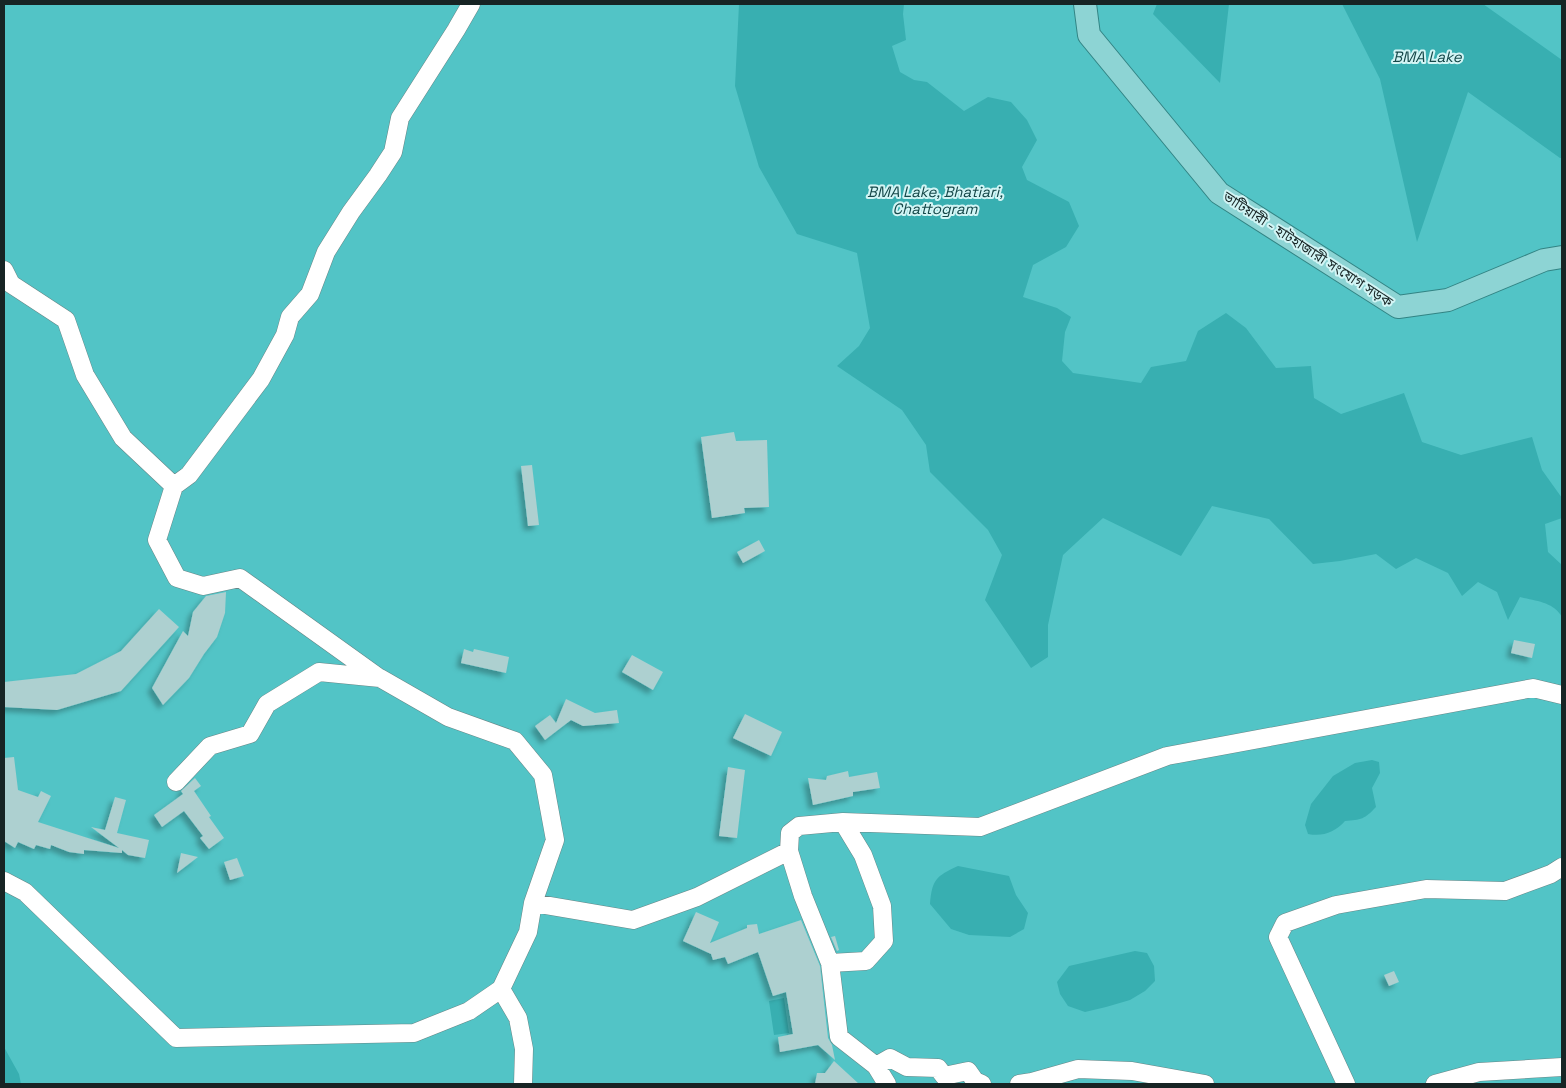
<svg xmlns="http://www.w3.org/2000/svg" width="1566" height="1088" viewBox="0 0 1566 1088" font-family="'Space Grotesk','Noto Sans Bengali',sans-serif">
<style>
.forest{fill:#52c4c6}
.water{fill:#38afb1}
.building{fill:#add0d0;filter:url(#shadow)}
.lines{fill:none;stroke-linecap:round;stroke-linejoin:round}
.minor-casing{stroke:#668787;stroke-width:19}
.major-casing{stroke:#328484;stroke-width:24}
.minor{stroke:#fff;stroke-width:18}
.major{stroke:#8dd4d4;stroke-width:22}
.labels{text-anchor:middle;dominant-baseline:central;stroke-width:4;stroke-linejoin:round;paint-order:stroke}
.street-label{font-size:14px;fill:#172424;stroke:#d2f5f5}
.water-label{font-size:15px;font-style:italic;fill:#154849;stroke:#d2f5f5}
</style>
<defs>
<filter id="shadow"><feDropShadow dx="-4.5" dy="4.5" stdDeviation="2.5" flood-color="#0004"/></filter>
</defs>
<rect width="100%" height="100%" fill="#d2f5f5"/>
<path class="forest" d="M4,4H1562V1084H4Z"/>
<path class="water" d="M739,4H904L903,14L906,40L892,46L900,72L914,80L927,82L964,111L988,97L1011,102L1027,120L1037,140L1022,167L1027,180L1069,202L1079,226L1066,247L1033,265L1023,297L1057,308L1071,317L1065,332L1062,361L1073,373L1141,383L1151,367L1186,361L1198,331L1226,313L1246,328L1276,368L1311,366L1314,398L1341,414L1404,393L1422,442L1461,455L1532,437L1542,470L1562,498V518L1545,524L1548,552L1562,565V617C1554,602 1536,601 1520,597L1508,620L1497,592L1478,582L1462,596L1448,573L1416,558L1396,569L1376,554L1340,561L1313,564L1269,519L1212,506L1181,556L1103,518L1063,555L1048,625V657L1031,668L985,600L1002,555L988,530L930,472L926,445L902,410L837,366L859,346L870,328L857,253L797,234L759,167L735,86Z
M1157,4H1229L1220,83L1153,14Z
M1342,4H1483L1562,60V158H1560L1468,92L1417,242L1380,79Z
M1372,760L1379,762L1380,773L1372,788L1376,807C1365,819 1361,820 1345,821C1335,832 1323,837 1308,834L1305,825L1311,804L1333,776L1355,763Z
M958,866L1009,876L1016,895L1028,913L1024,929L1010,937L969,935L951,929L930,904C932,880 936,876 958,866Z
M1135,951L1147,953L1154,966L1155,981L1145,991L1130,1000L1106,1007L1085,1012L1068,1006L1060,994L1057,982L1069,966Z
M784,998L789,1033L774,1035L769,1001Z
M4,1047L19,1074L21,1084H4Z"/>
<path class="building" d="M734,432L736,441L767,440L769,507L744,508L745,513L712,518L701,437Z
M532,465L539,525L528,526L521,466Z
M759,540L765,551L743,563L737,552Z
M226,592L225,613L217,637L204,654L189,678L163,705L152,688L183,631L188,636L193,612L206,596Z
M159,609L179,627L121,691L57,710L4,707V682L76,674L121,651Z
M1514,640L1535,644L1532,658L1511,653Z
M464,649L473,652L474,649L509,657L506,673L461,663Z
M632,655L663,672L653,690L622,672Z
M566,699L595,713L617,710L619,723L583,726L571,720L545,740L535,726L550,715L556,723Z
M745,714L782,732L771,756L733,738Z
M14,757L18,790L38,797L41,791L51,796L38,822L119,848L91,827L105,830L115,797L126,800L117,833L149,840L145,858L128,855L122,850V853L84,850V854L69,852L51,845L50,849L36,845L34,849L18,842L15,848L4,841V758Z
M728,767L745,770L737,838L719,836Z
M848,771L849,777L877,772L880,788L853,792V796L813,805L808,778L826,780L827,776Z
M195,778L201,786L194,791L211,816L209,817L224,838L209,849L200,838L203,836L184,811L162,827L154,815L183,794L181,791Z
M181,853L198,857L177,873Z
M237,858L244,876L230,880L224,862Z
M696,912L719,922L710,943L747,928V925L757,924L759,934L801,920L820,966L828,1038L832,1045L835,1060L818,1045L780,1052L778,1037L793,1034L786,992L773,996L758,952L728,964L725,957L713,960L711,954L683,941Z
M835,936L839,950L837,951L831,937Z
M1394,971L1399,982L1389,986L1384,975Z
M834,1061L859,1084H815L817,1073H825Z"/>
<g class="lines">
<defs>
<path id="minor" d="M4,270L11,284L66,320L85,375L123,438L174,486L189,475L261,379L285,335L290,317L310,294L326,252L351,212L378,175L393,152L400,118L456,30L471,4
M174,486L157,540L177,578L203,586L240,578L378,677
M176,782L210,746L250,734L267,704L319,672L380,678L448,717L515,741L543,775L555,840L533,903
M4,881L25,892L176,1038L414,1033L469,1011L501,989L528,932L533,903L633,920L697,897L789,851
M830,963L866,961L884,941L882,906L863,855L843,822
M501,989L518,1018L524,1049L523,1084
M876,1066L890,1058L907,1067L938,1068L944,1076L968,1071L975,1081L982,1084
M887,1084L876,1066L839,1037L830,963L803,896L789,851L790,833L799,826L843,822L980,827L1167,756L1533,688L1562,695
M1019,1084L1032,1082L1078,1069L1132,1071L1205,1084
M1346,1084L1278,937L1285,923L1336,905L1426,889L1505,891L1551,874L1562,867
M1435,1084L1479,1072L1562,1067"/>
<path id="major" d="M1085,4L1089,35L1219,193L1398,307L1448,300L1544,260L1562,257"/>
</defs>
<use href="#minor" class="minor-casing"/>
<use href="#major" class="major-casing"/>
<use href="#minor" class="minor"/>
<use href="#major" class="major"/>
</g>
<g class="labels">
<g class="street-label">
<text transform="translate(1308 249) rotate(33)">ভাটিয়ারী - হাটহাজারী সংযোগ সড়ক</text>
</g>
<g class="water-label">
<text x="1427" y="56">BMA Lake</text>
<text x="935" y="191">BMA Lake, Bhatiari,<tspan x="935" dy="17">Chattogram</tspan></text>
</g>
</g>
<rect width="1566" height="1088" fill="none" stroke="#172424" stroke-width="10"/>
</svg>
